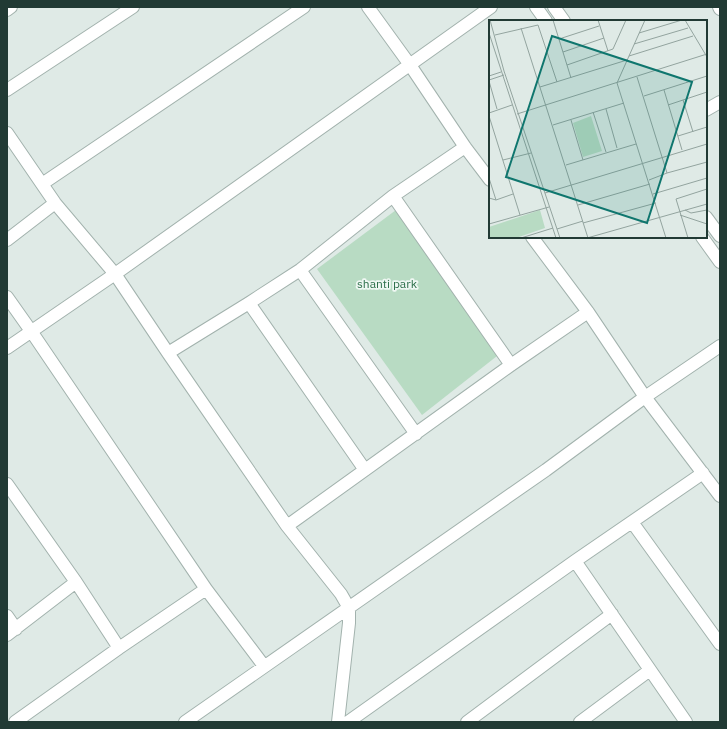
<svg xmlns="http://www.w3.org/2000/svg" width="727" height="729" viewBox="0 0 727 729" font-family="'IBM Plex Sans',sans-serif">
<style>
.green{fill:#b8dbc3}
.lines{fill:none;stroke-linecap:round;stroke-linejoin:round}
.minor-casing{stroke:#a2b2ad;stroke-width:14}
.minor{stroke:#fff;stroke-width:12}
.labels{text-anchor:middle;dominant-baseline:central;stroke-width:3.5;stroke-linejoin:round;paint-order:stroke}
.park-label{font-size:12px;fill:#2c6f49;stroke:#eff7f3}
.inset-road{fill:none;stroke:#93a49f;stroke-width:1}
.view{fill:#0f766e;fill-opacity:0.15;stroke:#0f766e;stroke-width:2}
.inset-edge{fill:none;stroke:#213a34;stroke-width:2}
</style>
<rect width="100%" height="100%" fill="#dfeae6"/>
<path class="green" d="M396,210L497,356L422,415L317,269Z"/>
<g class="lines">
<defs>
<path id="minor" d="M368,7L410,65L465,147L490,180
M536,7L546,21
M554,7L564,21
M719,7L720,9
M7,10L11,7
M7,90L133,7
M706,110L720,102
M7,133L55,203L115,274L168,353L287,526L341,594L349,608V623L338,722
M42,184L304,7
M393,196L511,365
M706,217L720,236
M532,237L588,312L645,397L720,496
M702,237L720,262
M7,240L55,203
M300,270L416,434
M7,297L31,331L206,589L264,666
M249,303L365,470
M7,348L115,274L491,7
M168,353L249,303L300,270L393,196L465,147
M7,484L76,582L119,648
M632,522L720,644
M287,526L511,365L588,312
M575,561L686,722
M7,616L16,629
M7,635L76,582
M15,722L119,648L206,589
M185,722L546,470L645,397L720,346
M348,722L575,561L703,473
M467,722L612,614
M580,722L650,670"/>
</defs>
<use href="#minor" class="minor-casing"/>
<use href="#minor" class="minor"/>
</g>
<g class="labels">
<g class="park-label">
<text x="387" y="283">shanti park</text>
</g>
</g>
<g transform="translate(489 20)">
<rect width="218" height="218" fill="#dfeae6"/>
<path d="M102,96L113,131L94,137L84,103ZM51,190L56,208L27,218H0V207Z" fill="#b8dbc3"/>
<path class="inset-road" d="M1,0L15,51L71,218M64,0L82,58M109,0L119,31M156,0L128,63L177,218M196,0L218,37M32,8L99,218M0,13L67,218M150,13L193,0M6,15L49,5L68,62M70,19L110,6M145,24L199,8M74,32L115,18M140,36L204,16M78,45L124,29L137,0M0,56L12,52M148,57L178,153L218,142M0,60L15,55M0,61L8,89M51,67L138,40M175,70L193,130M155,76L218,56M194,80L204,112M179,85L218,72M117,89L128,128M104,92L117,132M0,93L23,85M28,94L218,34M0,96L31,195M82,100L94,140M64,105L135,83M189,116L218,107M14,140L42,133M77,145L147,124M0,158L7,180M160,160L178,153M56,173L218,124M164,174L218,158M0,178L7,180L24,174M89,185L161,164M196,190L202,193L218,190M191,195L218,204M94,203L167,183M0,204L60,187M68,209L94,201M32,218L64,208M98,218L218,184M199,218L187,179L218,169"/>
<path class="view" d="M63,16L203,62L158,203L17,157Z"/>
<rect width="218" height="218" class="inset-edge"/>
</g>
<rect width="727" height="729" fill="none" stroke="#213a34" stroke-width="16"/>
</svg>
